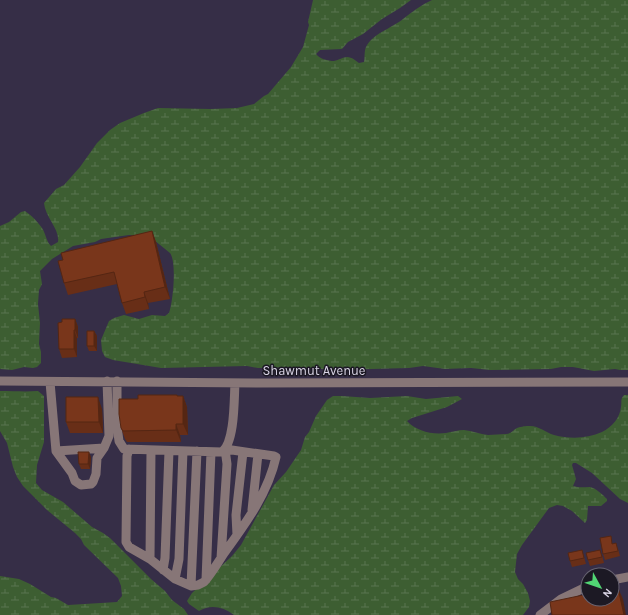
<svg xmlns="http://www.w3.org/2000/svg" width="628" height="615" viewBox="0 0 628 615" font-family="Karla,sans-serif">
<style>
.wetland{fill:url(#wetland-marsh)}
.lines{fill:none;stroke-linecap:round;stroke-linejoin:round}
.minor{stroke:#877677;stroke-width:9}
.wall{fill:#682e17}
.shaded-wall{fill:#552613}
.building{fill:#79361b;stroke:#552613}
.labels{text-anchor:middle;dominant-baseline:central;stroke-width:3;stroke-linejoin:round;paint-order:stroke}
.street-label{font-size:13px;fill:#d8d3e4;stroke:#1c1924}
</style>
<defs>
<pattern id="wetland-marsh" width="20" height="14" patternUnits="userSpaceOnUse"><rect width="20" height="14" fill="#3d5e32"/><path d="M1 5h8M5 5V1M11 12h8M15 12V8" fill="none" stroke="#587450"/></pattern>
</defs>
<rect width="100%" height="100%" fill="#362e47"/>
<path class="wetland" d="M313,0H411L400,8L382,19L363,34L348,42L342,49L320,50L316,54C320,59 328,61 334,61C339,60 343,57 347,57C352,57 356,61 359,63L364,62C365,58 364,51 366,47C372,34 392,28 403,19C412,12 421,5 432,0H628V370H620L615,369L594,371L573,367H561L551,369L490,370L471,368L445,369L423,366L409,368L335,370L295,367L258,368L247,366L161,368L113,360L105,357L102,351L101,340L109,321L114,318L124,315L139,319L152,315L165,316L169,313C173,302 177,262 170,253L149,236L129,235L101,239L95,242L73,246L52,259L40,271L42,284L39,290L38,304L40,323L39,344L41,352V363L37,367L33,368L24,367L12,370L0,369V226L9,222L21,212L25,211C31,215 38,222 42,228C46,234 46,241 51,246L58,242C60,229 45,217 44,203L56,189L64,185L80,167L97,143L110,130L120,123L144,113L158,108L211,109L237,108L254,104L264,96L268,94L291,67L303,47L309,25L308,22Z
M0,391C13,391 25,392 38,391L44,396V442L37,465L36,483L42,490L63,502L92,527L103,533L110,538L151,579L165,591L172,600L184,609L188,615H0V576L19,579L30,584L51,597L56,598L68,605L117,602L122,596L121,586L118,578L84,545L81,539L75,533L47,510L23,486L17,477L13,467L7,443L0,431Z
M624,395H628V503L620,499L592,473L576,463H573L572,465L576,479L573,486C579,488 584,487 590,487C596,488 603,495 607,499V501L601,506H588L587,520L585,523L572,511L563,506L557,505L549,508L522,545L517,554L515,572L518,579L523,584L528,593L530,601L529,607L523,615H234C223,607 211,604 199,611L189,604L187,601L192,593L232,556L241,545L274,485L286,472L301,450L305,437L309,432L316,416L327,400L333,396H342L370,398L407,396L426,399L458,396L462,399L447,407L412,418L407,421C416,431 432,435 446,433C452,432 458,430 464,430C472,431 480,434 488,435C494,435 500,434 506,434C511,434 513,430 517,428C519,427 525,426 528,426C538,425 545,432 554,435C569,439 587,439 602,432C612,427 620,418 621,407C622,402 620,399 624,395Z"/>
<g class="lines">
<path class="minor" d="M0,381L257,383L628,382
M117,381V426L119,441L124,449L222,452C235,442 234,399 235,383
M50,382L56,451L72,473L75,481L81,485L91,484L93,482L96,474L97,458L104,448L109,436L107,381
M129,449L127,456L126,542L129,547L150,559L175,579L191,586L198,585L204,582C212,573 218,562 225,552C246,523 268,493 276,457L274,456L225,449L227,464L221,558
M56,451L104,448
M252,510L258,454
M237,535L236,515L243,452
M150,559L151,450
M163,570L165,558L169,451
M175,579L179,559L183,451
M206,580L211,452
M612,580L628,577
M191,586L197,451
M540,615L561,599L588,586"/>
</g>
<path class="wall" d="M152,231L156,242L170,299L148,303L149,309L126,314L122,303L117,284L68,295L64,283L63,260Z
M75,319L78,327V338H77V357L62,358L59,349L62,322Z
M94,331L97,336V351H89L87,346Z
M177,395L178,396H183L187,407L188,435H180L181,442H127L125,439L121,428L138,399Z
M102,409L103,433H70L66,422Z
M91,457L90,469H81L79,464Z
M613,544L618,549L620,556L605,560L603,554Z
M582,550L586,564L572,567L570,561Z
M602,555L604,563L590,566L588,560Z"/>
<path class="shaded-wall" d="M152,231L156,242L170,299L165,287Z
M144,292L148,303L149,309L145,297Z
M75,319L78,327V338L75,330Z
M74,330L77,338V357L74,349Z
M94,331L97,336V351L94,346Z
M183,396L187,407L188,435L183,424Z
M98,397L102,409L103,433L99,422Z
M176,424L180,435L181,442L176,430Z
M89,452L91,457L90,469L88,464Z
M618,588L623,599L626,615H624Z"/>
<path class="building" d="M152,231L165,287L144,292L145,297L122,303L114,272L64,283L58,261L63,260L61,253Z
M62,319H75V330H74V349H59L58,323L62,322Z
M87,331H94V346H87Z
M138,395H177V396H183V424H176V430L123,431L121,428L119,414V399H138Z
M66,397H98L99,422H66Z
M78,452H89L88,464H79Z
M611,536L612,544L616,543L618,551L603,554L600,538Z
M582,550L584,558L570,561L568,553Z
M600,550L602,557L588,560L586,553Z
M618,588L624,615H552L550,602L588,594V599H612V589Z"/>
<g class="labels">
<g class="street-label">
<text x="314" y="370">Shawmut Avenue</text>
</g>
</g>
<g transform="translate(600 587) rotate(130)"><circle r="19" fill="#1c1924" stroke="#676371"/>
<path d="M0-3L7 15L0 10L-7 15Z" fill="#51d674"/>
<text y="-6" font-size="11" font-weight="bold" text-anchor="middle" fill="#d8d3e4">N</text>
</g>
</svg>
